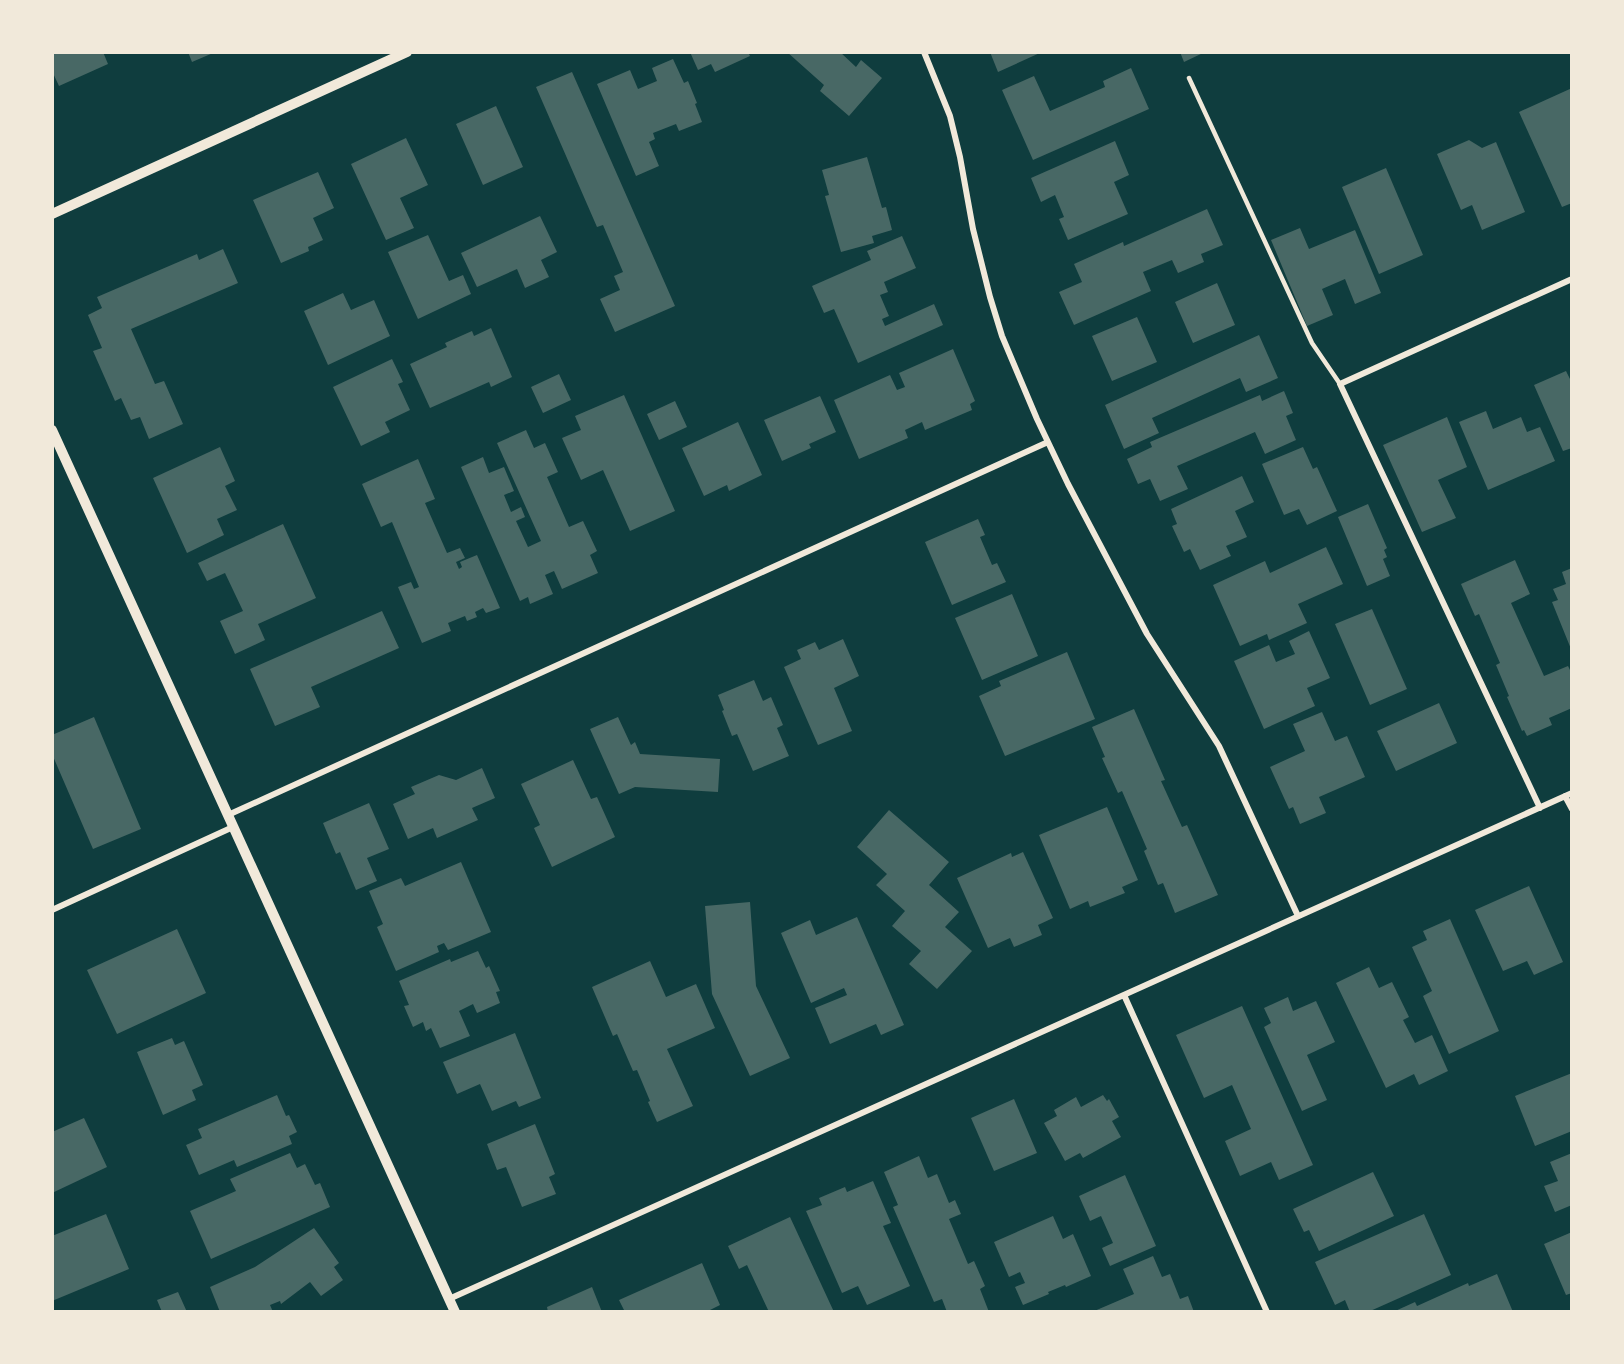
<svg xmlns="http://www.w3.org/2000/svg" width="1624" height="1364" viewBox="0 0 1624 1364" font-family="'Work Sans',sans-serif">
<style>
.building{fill:#486865}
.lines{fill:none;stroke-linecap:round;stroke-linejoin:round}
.service{stroke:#f1e9da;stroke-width:4.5}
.minor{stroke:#f1e9da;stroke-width:6}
.tertiary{stroke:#f1e9da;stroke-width:10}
</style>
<rect width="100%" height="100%" fill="#0f3d3e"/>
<path class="building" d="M52,52H103L108,64L59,86L52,71Z
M188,52H213V53L192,62Z
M690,52H748L750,56L715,72L711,64L698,70Z
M787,52H840L856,67L861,60L882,78L849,116L820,91L824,85Z
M990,52H1042L998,72Z
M1180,52H1205L1184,62Z
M673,59L684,83L688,81L697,103L695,104L702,122L679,131L676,124L653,133L655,139L649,142L659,166L636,176L597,84L630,70L638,89L657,81L652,68Z
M1131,68L1149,109L1033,160L1002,90L1034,76L1050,111L1105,87L1103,81Z
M572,72L675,306L615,332L600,299L620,290L614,276L623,272L603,225L597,227L536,87Z
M1572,88V203L1562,207L1519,112Z
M496,106L523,167L483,185L456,124Z
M406,138L428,185L400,198L414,228L386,240L351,164Z
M1469,140L1482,148L1496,142L1525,212L1482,230L1472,205L1461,210L1437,154Z
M1115,141L1129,175L1114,182L1128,214L1068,240L1059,219L1064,217L1055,195L1041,202L1031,178Z
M867,157L882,208L886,207L892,230L872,236L874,243L841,252L825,196L829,195L822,170Z
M1386,168L1423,255L1379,274L1342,187Z
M318,172L334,208L313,218L323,240L308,247L309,251L281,263L253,200Z
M1207,209L1223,245L1201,254L1204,262L1178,273L1172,260L1143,272L1151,291L1074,325L1059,292L1082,282L1074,264L1123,242L1124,246Z
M540,216L557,252L541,260L549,277L525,288L517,269L477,287L461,253Z
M1300,228L1309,249L1355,230L1381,293L1355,304L1345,279L1322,289L1333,315L1307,326L1271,240Z
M428,235L449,281L463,275L471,294L418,319L388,252Z
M902,236L916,268L884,282L888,292L880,295L889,316L882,319L885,326L934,304L943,325L858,363L834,309L824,313L812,286L871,260L867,251Z
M223,249L238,283L131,329L155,384L164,381L183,424L149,439L140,417L131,420L121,398L115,401L93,351L102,348L88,315L102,308L97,297L197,254L199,260Z
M1217,283L1235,325L1193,343L1175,302Z
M343,293L351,310L374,300L390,336L328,365L304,311Z
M1137,317L1157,362L1112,381L1092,336Z
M491,328L512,377L491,387L489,382L430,408L410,364L447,347L445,343L472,331L474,336Z
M1259,335L1278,378L1246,392L1240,378L1152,418L1159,433L1124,449L1105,405Z
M953,349L975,401L970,404L972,410L925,430L922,422L905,430L908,438L859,459L834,400L890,375L897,390L905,387L899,373Z
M392,359L403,382L398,384L410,410L385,422L390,432L361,446L333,387Z
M1566,371L1572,383V448L1563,451L1534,385Z
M559,374L571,400L543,413L531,387Z
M1284,391L1293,413L1286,416L1296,440L1265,454L1255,432L1177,466L1188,489L1160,501L1150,479L1138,484L1127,459L1152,447L1150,442L1260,395L1262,401Z
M624,395L675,511L630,531L603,470L581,480L562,438L581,430L575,416Z
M820,396L836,432L809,444L811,448L782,461L764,420Z
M675,401L687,427L659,440L647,414Z
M1486,411L1493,429L1521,417L1527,432L1540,427L1555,461L1488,490L1459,422Z
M1447,417L1467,467L1438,480L1456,518L1422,532L1383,445Z
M738,422L762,475L729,491L727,485L704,496L682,448Z
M526,430L534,448L545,443L558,472L547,477L569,527L583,521L597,551L590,555L598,573L562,589L554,571L545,575L553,594L530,604L528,597L520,601L461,467L483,457L489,473L504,467L514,491L504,495L511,512L521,507L525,517L516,521L528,547L541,541L497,443Z
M220,447L235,481L225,486L237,510L217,519L224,535L187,553L153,478Z
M1303,447L1313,469L1317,467L1337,511L1307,525L1299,509L1284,515L1262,464Z
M418,459L435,499L425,503L447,553L460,548L465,558L456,562L459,569L462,567L460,562L477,555L500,608L486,613L483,608L475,612L477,617L467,621L465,616L448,623L451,631L422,643L398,587L411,582L414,589L419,587L392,522L381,527L362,484Z
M1242,476L1254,502L1235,511L1247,537L1226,546L1231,556L1200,570L1190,549L1184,552L1172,526L1177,524L1171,509Z
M1368,504L1387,548L1384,550L1387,557L1383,559L1390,576L1367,586L1338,517Z
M978,519L985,535L980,537L992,565L997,563L1006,582L952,605L925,542Z
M283,524L316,598L258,624L265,640L235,654L220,621L243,611L225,573L207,581L198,563Z
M1326,547L1343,584L1298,604L1307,623L1269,640L1267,634L1240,646L1213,585L1265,561L1270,573Z
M1515,560L1530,594L1511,603L1544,676L1568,666L1572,674V708L1549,718L1552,725L1527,736L1524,730L1522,731L1507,697L1509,696L1496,665L1500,663L1479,614L1475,616L1461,584Z
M1572,568V649H1571L1552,602L1558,600L1553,589L1566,584L1562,572Z
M1012,594L1038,656L982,680L955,618Z
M1372,609L1407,689L1370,705L1335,624Z
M382,611L399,648L311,687L320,707L275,726L250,669Z
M1309,631L1330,678L1307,688L1315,706L1264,729L1234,661L1269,645L1276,662L1295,654L1289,641Z
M843,639L859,676L834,688L852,731L818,745L784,667L801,659L797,650L815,642L819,650Z
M1067,652L1095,719L1005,756L979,696L1001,686L999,681Z
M754,680L763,701L771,697L783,725L777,728L789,756L753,771L737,734L732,736L722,711L724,710L718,695Z
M1439,703L1457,743L1396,771L1377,731Z
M1134,709L1165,780L1161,781L1182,827L1187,825L1218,895L1175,913L1163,883L1158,885L1144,851L1147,849L1122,791L1118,793L1102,758L1105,757L1092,727Z
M1322,712L1335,741L1347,736L1365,777L1319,797L1326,813L1300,824L1293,807L1289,809L1270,767L1305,751L1293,724Z
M94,717L141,829L93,849L52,754V735Z
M618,717L631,745L635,742L640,754L720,759L718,792L635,787L619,794L590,729Z
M573,760L591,799L597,797L615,837L552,867L534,828L540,825L521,784Z
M482,768L495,798L472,808L478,820L437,838L433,828L408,839L393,804L415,794L411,787L439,775L456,780Z
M369,803L389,849L367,858L377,881L356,890L340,852L336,854L323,823Z
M1107,807L1138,880L1122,887L1125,893L1090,907L1088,901L1070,909L1039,835Z
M889,810L949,862L929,885L959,912L945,927L972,951L937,989L909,964L921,951L892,926L905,911L876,885L887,874L857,847Z
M1023,852L1053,918L1038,925L1042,935L1014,947L1010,938L988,948L957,878L1011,853L1012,857Z
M461,862L491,932L448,950L444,943L437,946L439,952L396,971L377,927L383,924L369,891L401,878L405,886Z
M1529,886L1563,962L1534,975L1527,961L1503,971L1475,910Z
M750,902L756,986L790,1058L750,1076L712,994L705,906Z
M857,917L904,1025L881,1035L876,1024L830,1044L815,1008L847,995L844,988L811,1003L781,933L810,920L816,935Z
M1450,919L1499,1031L1449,1054L1423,996L1432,991L1412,947L1427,940L1423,931Z
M177,929L206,993L117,1034L87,970Z
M478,951L486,968L489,966L500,991L496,992L500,1003L477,1013L473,1004L459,1011L470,1036L440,1048L431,1028L426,1031L423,1022L413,1027L404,1006L409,1005L399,981L450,959L451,962Z
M650,961L666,997L696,984L715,1028L667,1049L693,1106L657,1122L648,1102L650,1101L637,1070L633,1071L617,1034L613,1036L592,987Z
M1369,967L1379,988L1392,982L1409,1017L1403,1020L1415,1043L1432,1035L1448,1071L1419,1085L1414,1074L1386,1088L1336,983Z
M1288,997L1293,1011L1316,1001L1335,1042L1307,1055L1327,1100L1302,1111L1264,1027L1271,1023L1264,1008Z
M1242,1006L1313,1165L1279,1180L1271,1162L1240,1176L1225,1141L1251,1129L1232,1085L1204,1098L1176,1035Z
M515,1033L541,1098L519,1107L516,1101L492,1111L480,1084L457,1094L443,1062Z
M172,1038L175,1045L184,1041L203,1085L192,1090L196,1100L163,1115L137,1052Z
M1572,1073V1131L1535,1146L1515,1096Z
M277,1095L286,1116L289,1115L297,1132L289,1136L292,1144L237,1167L234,1160L199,1175L186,1145L202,1138L198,1129Z
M1103,1095L1107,1101L1109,1099L1119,1117L1112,1121L1121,1137L1083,1158L1080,1153L1065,1161L1044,1123L1057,1116L1054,1110L1076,1097L1081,1107Z
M1014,1099L1037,1153L994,1171L971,1118Z
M84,1118L107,1167L52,1193V1132Z
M535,1124L555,1174L549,1177L556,1194L522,1207L506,1167L497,1170L487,1144Z
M290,1153L297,1168L305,1164L315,1185L320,1183L330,1207L211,1259L190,1211L236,1191L230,1179Z
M1572,1153V1205L1555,1212L1544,1186L1558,1181L1550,1162Z
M919,1156L928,1178L937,1174L949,1203L955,1200L961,1214L949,1219L968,1264L974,1261L985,1286L980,1289L989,1312H947L942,1299L934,1302L893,1207L898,1205L884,1172Z
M1373,1172L1394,1216L1319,1251L1309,1230L1304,1232L1293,1209Z
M1125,1175L1156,1246L1110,1266L1102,1248L1113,1243L1101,1216L1090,1221L1079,1196Z
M873,1181L891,1223L883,1226L910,1286L867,1305L858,1286L842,1293L806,1211L822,1205L819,1198L845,1187L847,1192Z
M106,1214L129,1269L52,1301V1236Z
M1424,1214L1451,1275L1368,1312H1350L1345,1300L1335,1305L1315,1262Z
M1053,1216L1063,1239L1073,1234L1091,1276L1066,1287L1065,1285L1048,1292L1049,1294L1023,1305L1015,1287L1025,1283L1020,1272L1009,1277L994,1242Z
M790,1217L834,1312H769L747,1265L739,1269L728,1246Z
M314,1228L339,1263L334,1267L343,1280L321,1296L310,1282L281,1304L280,1301L270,1305L273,1312H220L210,1287L255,1267Z
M1572,1232V1293L1566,1295L1544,1244Z
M1153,1256L1162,1277L1170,1274L1180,1299L1188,1296L1194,1312H1092L1134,1294L1123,1269Z
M702,1263L720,1305L706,1312H625L619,1300Z
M1497,1274L1513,1312H1393L1415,1302L1417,1306L1468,1283L1469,1286Z
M592,1287L602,1312H548L547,1307Z
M178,1292L187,1312H162L157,1300Z"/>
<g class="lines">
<path class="service" d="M1189,78L1312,343L1340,384"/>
<path class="minor" d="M924,52L950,116L960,157L973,229L990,297L1002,336L1037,419L1068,484L1147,634L1219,746L1298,916
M1565,796L1572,809
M1540,808L1340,384L1572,279
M228,815L1048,442
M52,910L233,827
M1124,995L1267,1312
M449,1299L1572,793"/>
<path class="tertiary" d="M52,214L407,52
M52,430L455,1312"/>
</g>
<rect width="1624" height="1364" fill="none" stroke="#f1e9da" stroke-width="108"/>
</svg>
